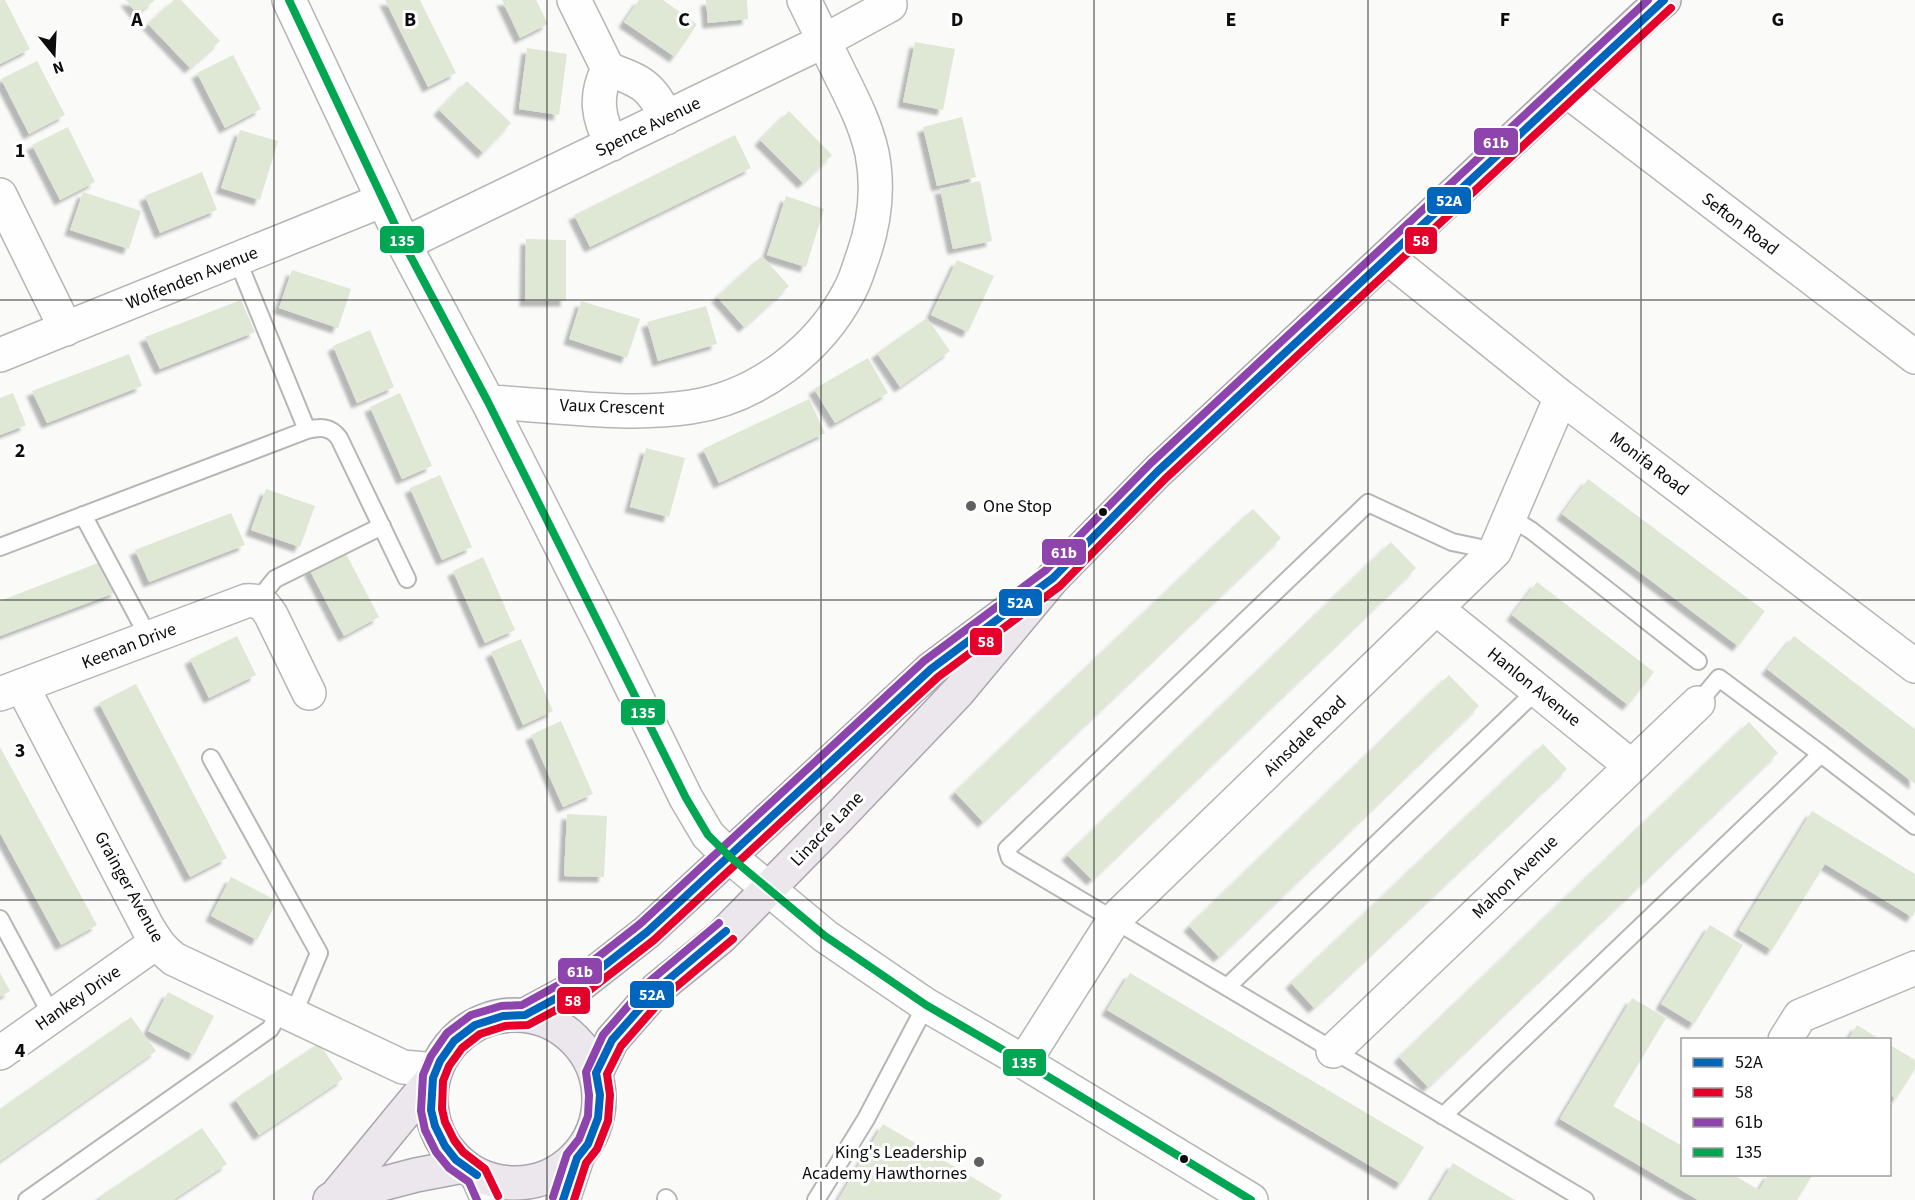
<svg xmlns="http://www.w3.org/2000/svg" width="1915" height="1200" viewBox="0 0 1915 1200" font-family="'Source Sans 3',sans-serif">
<style>
.building{fill:#dfe7d5;filter:url(#shadow)}
.lines{fill:none;stroke-linecap:round;stroke-linejoin:round}
.lane-casing{stroke:#b6b6b5;stroke-width:20}
.street-casing{stroke:#b6b6b5;stroke-width:36}
.secondary-casing{stroke:#b6b6b5;stroke-width:36}
.primary-casing{stroke:#aba5af;stroke-width:36}
.lane{stroke:#fefefe;stroke-width:16}
.street{stroke:#fefefe;stroke-width:33}
.secondary{stroke:#fefefe;stroke-width:33}
.primary{stroke:#ebe7ec;stroke-width:33}
.bus-1-casing{stroke:#fff;stroke-width:12}
.bus-2-casing{stroke:#fff;stroke-width:12}
.bus-3-casing{stroke:#fff;stroke-width:12}
.bus-4-casing{stroke:#fff;stroke-width:12}
.bus-1{stroke:#0065bd;stroke-width:8}
.bus-2{stroke:#e4002b;stroke-width:8}
.bus-3{stroke:#8e44ad;stroke-width:8}
.bus-4{stroke:#00a651;stroke-width:8}
.grid{fill:none;stroke:#0c0d0c;stroke-width:1.5;stroke-opacity:0.55}
.poi-dot{fill:#5f605f;stroke:#fff;stroke-width:2}
.bus-dot{fill:#0c0d0c;stroke:#fff;stroke-width:2}
.labels{text-anchor:middle;dominant-baseline:central;stroke-width:6;stroke-linejoin:round;paint-order:stroke}
.street-label{font-size:18px;fill:#0c0d0c;stroke:#fff}
.poi-label{font-size:18px;fill:#0c0d0c;stroke:#fff;text-anchor:start}
.grid-label{font-size:20px;text-anchor:middle;font-weight:bold;fill:#0c0d0c;stroke:#fff;stroke-width:6;stroke-linejoin:round;paint-order:stroke}
.line-badge{stroke:#fff;stroke-width:2}
.badge-label{font-size:16px;text-anchor:middle;font-weight:bold;fill:#fff}
</style>
<defs>
<filter id="shadow"><feDropShadow dx="-5.5" dy="5.5" stdDeviation="1.5" flood-color="#0004"/></filter>
</defs>
<rect width="100%" height="100%" fill="#fafaf9"/>
<path class="building" d="M0,0H5L30,49L0,64Z
M126,0H155L137,14Z
M174,0H181L220,41L190,68L148,24Z
M385,0H420L456,73L428,87Z
M502,0H536L548,24L520,38Z
M639,0H663L697,24L675,57L624,22Z
M706,0H747L748,19L708,23Z
M915,42L955,49L943,110L903,102Z
M527,48L567,54L559,115L519,109Z
M233,55L261,109L225,128L197,73Z
M37,61L65,115L29,134L1,79Z
M467,81L511,123L483,153L439,110Z
M789,111L832,155L803,183L760,140Z
M962,117L976,177L937,186L923,127Z
M68,127L95,182L60,200L32,145Z
M240,130L278,141L260,200L221,188Z
M735,135L751,168L590,247L574,215Z
M202,172L217,210L160,233L145,196Z
M980,181L992,241L953,249L940,189Z
M83,192L141,211L129,249L70,230Z
M786,196L824,209L806,267L767,255Z
M526,239L566,240V301H525Z
M762,256L789,286L744,327L717,297Z
M957,260L994,276L968,332L931,315Z
M292,270L351,289L338,328L279,308Z
M241,300L255,332L160,369L145,337Z
M581,301L640,319L627,358L569,339Z
M706,306L717,344L658,361L647,322Z
M927,318L950,351L900,387L877,353Z
M370,330L394,387L357,403L333,346Z
M129,354L142,386L47,423L32,391Z
M868,358L888,393L835,423L814,389Z
M13,393L26,425L0,435V398Z
M400,393L432,466L402,479L370,407Z
M809,399L825,433L719,483L703,449Z
M646,448L685,458L669,517L630,507Z
M440,475L472,547L442,560L410,488Z
M1588,479L1765,611L1738,646L1562,514Z
M266,489L315,506L300,547L251,530Z
M1253,509L1281,538L983,822L955,792Z
M231,513L245,545L149,582L135,550Z
M1391,542L1416,568L1092,880L1067,855Z
M344,550L379,617L344,636L309,569Z
M483,557L515,630L485,643L453,571Z
M103,561L117,592L0,636V601Z
M1537,582L1654,672L1628,705L1512,615Z
M237,636L256,675L209,698L190,659Z
M1794,636L1915,729V784L1767,669Z
M521,639L553,711L523,725L491,652Z
M1449,675L1479,706L1219,957L1189,926Z
M136,684L227,858L190,877L99,703Z
M561,721L593,794L563,807L531,735Z
M1749,722L1778,753L1428,1087L1399,1057Z
M1543,744L1567,769L1314,1008L1291,983Z
M0,747L97,925L61,945L0,833Z
M1812,811L1915,874V912L1912,917L1825,864L1772,950L1739,930Z
M567,814L607,816L604,877L564,876Z
M231,877L277,901L257,940L211,916Z
M1710,925L1743,945L1694,1024L1661,1004Z
M0,973L10,991L0,997Z
M1130,973L1424,1147L1401,1184L1107,1010Z
M168,992L214,1016L194,1055L148,1031Z
M1632,998L1666,1018L1613,1106L1682,1146V1174H1732L1759,1190L1769,1174H1813L1797,1200H1698L1560,1119Z
M131,1017L156,1051L0,1161V1109Z
M1857,1025L1881,1040H1848Z
M319,1043L343,1079L259,1135L235,1099Z
M1890,1045L1915,1060V1069L1896,1099L1890,1094Z
M883,1124L1002,1195L999,1200H838Z
M202,1128L227,1164L173,1200H101L99,1197Z
M1453,1163L1474,1176L1515,1200H1431Z"/>
<g class="lines">
<defs>
<path id="lane" d="M237,259L307,430
M83,515L149,638
M1510,517L1532,531L1698,661
M0,547L307,430C320,427 330,426 339,438L407,579
M1495,551L1452,542L1368,503L1007,849L1010,858L1585,1200
M258,600L275,579L382,526
M1821,754L1915,826
M211,758L319,953L293,1015
M0,919L52,1016
M1227,987L1537,690
M1443,1116L1821,754L1719,678L1698,703
M666,1198L668,1200
M27,1200L270,1029L282,1009
M816,1200L866,1119L926,1005"/>
<path id="street" d="M289,0L404,244L488,402L607,637L686,798L708,835L729,856L825,936L926,1005L1024,1062L1251,1200
M574,0L608,69C640,81 652,85 666,118
M608,69C594,96 598,119 612,144
M1566,90L1915,357
M0,195L66,329
M404,244L824,41L890,5
M1387,257L1561,397L1915,666
M0,355L383,200
M488,402C554,405 626,417 691,407C758,397 820,349 850,290C856,279 859,267 863,256C875,222 879,189 872,153C866,126 854,102 842,78C829,52 817,26 804,0
M1437,609L1631,766
M22,686L148,928C156,941 162,950 174,959L403,1067L436,1070
M0,694L246,601C260,600 264,604 271,615L309,693
M1785,1040L1800,1016L1915,968
M1333,1051L1698,703
M0,1053L157,942
M1024,1062L1114,920L1495,551L1561,397"/>
<path id="secondary" d="M477,1175L488,1200
M563,1200L577,1158"/>
<path id="primary" d="M431 1099a84 84 0 1 1 168 0a84 84 0 1 1-168 0Z
M525,1015L577,987L647,932L931,669L1010,610
M596,1073L612,1040L657,989L721,937L837,819L958,692L1053,578L1158,471L1646,15L1664,0
M336,1196L416,1175L463,1166
M330,1200L336,1196L433,1078"/>
</defs>
<use href="#lane" class="lane-casing"/>
<use href="#street" class="street-casing"/>
<use href="#secondary" class="secondary-casing"/>
<use href="#primary" class="primary-casing"/>
<use href="#lane" class="lane"/>
<use href="#street" class="street"/>
<use href="#secondary" class="secondary"/>
<use href="#primary" class="primary"/>
<defs>
<path id="bus-1" d="M596,1073L612,1040L657,989L726,931
M477,1175L456,1160L445,1146L435,1126L431,1110L433,1078L440,1061L454,1041L475,1025L503,1016L525,1015L577,987L647,932L931,669L1053,578L1158,471L1664,0
M563,1200L577,1158L588,1144L598,1118L600,1095L596,1073"/>
<path id="bus-2" d="M498,1196L485,1169L463,1152L454,1140L445,1122L442,1109L443,1081L449,1066L462,1048L480,1034L505,1026L528,1025L582,996L654,940L938,677L1060,586L1165,479L1671,8
M574,1200L586,1163L597,1149L608,1121L610,1095L607,1074L621,1046L664,997L733,939"/>
<path id="bus-3" d="M553,1197L567,1154L579,1139L588,1116L589,1095L586,1072L603,1035L650,981L719,923
M477,1200L469,1182L449,1168L436,1152L425,1130L421,1111L423,1075L431,1056L447,1033L471,1015L501,1006L522,1005L571,978L640,924L924,661L1046,570L1151,463L1648,0"/>
<path id="bus-4" d="M289,0L404,244L488,402L686,798L708,835L729,856L825,936L926,1005L1024,1062L1251,1200"/>
</defs>
<use href="#bus-1" class="bus-1-casing"/>
<use href="#bus-2" class="bus-2-casing"/>
<use href="#bus-3" class="bus-3-casing"/>
<use href="#bus-4" class="bus-4-casing"/>
<use href="#bus-1" class="bus-1"/>
<use href="#bus-2" class="bus-2"/>
<use href="#bus-3" class="bus-3"/>
<use href="#bus-4" class="bus-4"/>
</g>
<path class="grid" d="M274,0V1200M547,0V1200M821,0V1200M1094,0V1200M1368,0V1200M1641,0V1200M0,300H1915M0,600H1915M0,900H1915"/>
<g class="poi-dot">
<circle cx="971" cy="506" r="6"/>
<circle cx="979" cy="1162" r="6"/>
</g>
<g class="bus-dot">
<circle cx="1103" cy="512" r="5"/>
<circle cx="1184" cy="1159" r="5"/>
</g>
<g class="labels">
<g class="street-label">
<text transform="translate(648 127) rotate(-26)">Spence Avenue</text>
<text transform="translate(1740 224) rotate(37)">Sefton Road</text>
<text transform="translate(192 278) rotate(-22)">Wolfenden Avenue</text>
<text transform="translate(612 407) rotate(2)">Vaux Crescent</text>
<text transform="translate(1649 464) rotate(37)">Monifa Road</text>
<text transform="translate(129 646) rotate(-21)">Keenan Drive</text>
<text transform="translate(1534 687) rotate(39)">Hanlon Avenue</text>
<text transform="translate(1305 736) rotate(-44)">Ainsdale Road</text>
<text transform="translate(827 829) rotate(-46)">Linacre Lane</text>
<text transform="translate(1515 877) rotate(-44)">Mahon Avenue</text>
<text transform="translate(129 887) rotate(61)">Grainger Avenue</text>
<text transform="translate(78 998) rotate(-35)">Hankey Drive</text>
</g>
<g class="poi-label">
<text x="983" y="506">One Stop</text>
<text x="967" y="1152" text-anchor="end">King's Leadership<tspan x="967" dy="21">Academy Hawthornes</tspan></text>
</g>
</g>
<g class="grid-label">
<text x="137" y="26">A</text>
<text x="410" y="26">B</text>
<text x="684" y="26">C</text>
<text x="957" y="26">D</text>
<text x="1231" y="26">E</text>
<text x="1505" y="26">F</text>
<text x="1778" y="26">G</text>
<text x="20" y="157">1</text>
<text x="20" y="457">2</text>
<text x="20" y="757">3</text>
<text x="20" y="1057">4</text>
</g>
<g class="line-badge">
<rect x="1473" y="127" width="46" height="29" rx="6" fill="#8e44ad"/>
<rect x="1426" y="186" width="46" height="29" rx="6" fill="#0065bd"/>
<rect x="379" y="225" width="46" height="29" rx="6" fill="#00a651"/>
<rect x="1404" y="226" width="34" height="29" rx="6" fill="#e4002b"/>
<rect x="1041" y="538" width="46" height="28" rx="6" fill="#8e44ad"/>
<rect x="998" y="588" width="45" height="29" rx="6" fill="#0065bd"/>
<rect x="969" y="627" width="34" height="29" rx="6" fill="#e4002b"/>
<rect x="620" y="698" width="46" height="28" rx="6" fill="#00a651"/>
<rect x="557" y="957" width="46" height="28" rx="6" fill="#8e44ad"/>
<rect x="629" y="980" width="46" height="29" rx="6" fill="#0065bd"/>
<rect x="556" y="986" width="35" height="29" rx="6" fill="#e4002b"/>
<rect x="1002" y="1048" width="45" height="29" rx="6" fill="#00a651"/>
</g>
<g class="badge-label">
<text x="1496" y="148">61b</text>
<text x="1449" y="206">52A</text>
<text x="402" y="246">135</text>
<text x="1421" y="246">58</text>
<text x="1064" y="558">61b</text>
<text x="1020" y="608">52A</text>
<text x="986" y="647">58</text>
<text x="643" y="718">135</text>
<text x="580" y="977">61b</text>
<text x="652" y="1000">52A</text>
<text x="573" y="1006">58</text>
<text x="1024" y="1068">135</text>
</g>
<rect x="1681" y="1038" width="210" height="138" fill="#ffffff" stroke="#9e9e9e" stroke-width="1.5"/>
<rect x="1693" y="1058" width="30" height="9" fill="#0065bd" stroke="#9e9e9e" stroke-width="1.5"/>
<text x="1735" y="1068" font-size="18" fill="#0c0d0c">52A</text>
<rect x="1693" y="1088" width="30" height="9" fill="#e4002b" stroke="#9e9e9e" stroke-width="1.5"/>
<text x="1735" y="1098" font-size="18" fill="#0c0d0c">58</text>
<rect x="1693" y="1118" width="30" height="9" fill="#8e44ad" stroke="#9e9e9e" stroke-width="1.5"/>
<text x="1735" y="1128" font-size="18" fill="#0c0d0c">61b</text>
<rect x="1693" y="1148" width="30" height="9" fill="#00a651" stroke="#9e9e9e" stroke-width="1.5"/>
<text x="1735" y="1158" font-size="18" fill="#0c0d0c">135</text>
<g transform="translate(54 54) rotate(162)" stroke="#ffffff" stroke-width="4.5" paint-order="stroke">
<path d="M0-4.5L10 22L0 15L-10 22Z" fill="#0c0d0c"/>
<text y="-9" font-size="16" font-weight="bold" text-anchor="middle" fill="#0c0d0c">N</text>
</g>
</svg>
